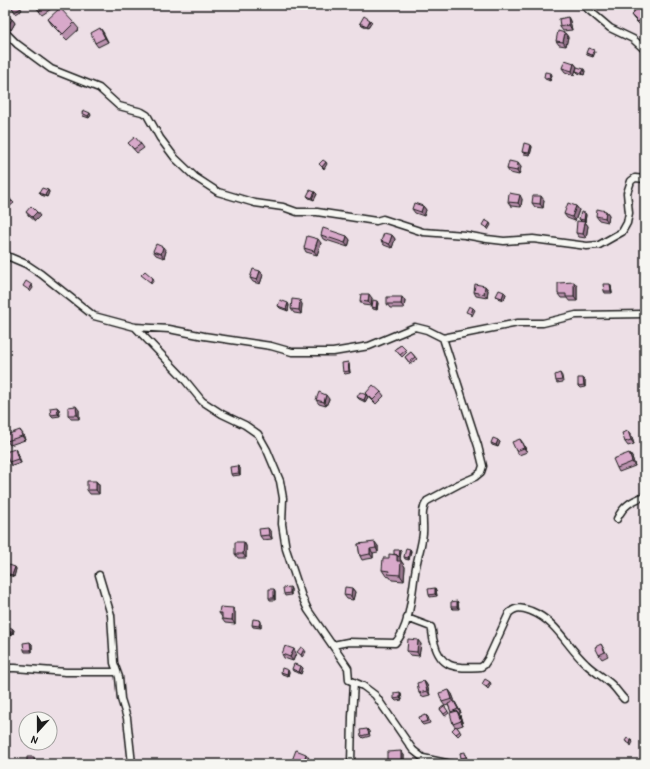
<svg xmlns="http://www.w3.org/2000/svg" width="650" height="769" viewBox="0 0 650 769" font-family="'Patrick Hand',sans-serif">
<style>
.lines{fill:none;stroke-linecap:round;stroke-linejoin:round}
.street-casing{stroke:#1c1c1c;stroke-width:9}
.street{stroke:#f6f6f2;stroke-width:6}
.wall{fill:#ba91ae;stroke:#1c1c1c}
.shaded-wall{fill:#97768d;stroke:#1c1c1c}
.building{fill:#d8a9ca;stroke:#1c1c1c}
</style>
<rect width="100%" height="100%" fill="#eddfe6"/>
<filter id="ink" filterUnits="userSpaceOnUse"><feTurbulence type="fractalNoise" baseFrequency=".025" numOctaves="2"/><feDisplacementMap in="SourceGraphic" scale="8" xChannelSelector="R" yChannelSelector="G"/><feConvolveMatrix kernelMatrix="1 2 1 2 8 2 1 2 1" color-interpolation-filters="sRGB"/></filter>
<g filter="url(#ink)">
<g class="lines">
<defs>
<path id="street" d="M583,5L610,28L633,39L645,50
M5,32L17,44L51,69L99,88L119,106L142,112L147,115L160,138L175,158L195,177L218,192L255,203L283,207L297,212H317L376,221L383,219L423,232L465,235L487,239L504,241L533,239L587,246L599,245L622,232L627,223L629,213L627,193L631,181L635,178L645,179
M5,255L26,264L41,274L94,316L135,327L169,329L204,336L271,346L292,352H333L369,346L415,327L427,330L443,338L518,323H543L576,315L645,314
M135,327L180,374L202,401L222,414L245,425L258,434L267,450L280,481L283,498L282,524L286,549L302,597L308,610L348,668L349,680
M617,519C623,506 631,501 645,496
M99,575L111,615L114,663L119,677L121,699L127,718L132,764
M407,618L431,627C433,632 432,637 434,642C441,670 457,668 481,667L484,665L488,659L509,613C517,606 522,608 531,611C558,622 566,646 586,664C593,671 602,676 610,683C615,687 619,694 624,699
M333,645L348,642L395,643C411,627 412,588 416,567C418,556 422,544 423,533C424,522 420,511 427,501L459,484L475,477L481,472L483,466L478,446L443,338
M5,668H15L66,672H117
M349,680L363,686L375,695L413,750L423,758L451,764
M351,764L352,717L354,682L351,681"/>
</defs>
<use href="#street" class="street-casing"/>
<use href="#street" class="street"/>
</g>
<path class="wall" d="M19,5L22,10L16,14L11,6Z
M35,5H49L51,9L42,15Z
M5,15L12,19L15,23L11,30L5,27Z
M631,15H645V23L641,26L634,19Z
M568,17L570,21L572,30L563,31L560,27Z
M48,19L74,23L79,29L67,40L52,25Z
M370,20L372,22L368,28L362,25L360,23Z
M100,28L103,32L108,42L98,47L95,43Z
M565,33L568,37L566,46L559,45L556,41Z
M595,52L593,57L587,55L586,53Z
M574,63L577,67L574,75L565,72L562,68Z
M576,71H585L584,75L578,73Z
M552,75L550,81L545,79L544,77Z
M82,113L91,115L89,118L83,116Z
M128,143L141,144L144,148L137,153Z
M531,145L532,147L530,155L524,154L522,152Z
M521,167L519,175L510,173L507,169Z
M48,190L49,192L47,197L41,195L39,193Z
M315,192L317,194L314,200L309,198L307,196Z
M5,195L12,201L14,203L9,207L5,203Z
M522,199L521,207L511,206L508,202Z
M544,200L543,208L535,207L532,203Z
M423,206L426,210L424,216L415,213L412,209Z
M576,206L579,210L575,221L567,218L564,214Z
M606,211L609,215L608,222L599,220L596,216Z
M26,212L40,216L35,221L29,216Z
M585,213L586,215L585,222L581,221L579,219Z
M585,222L588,226L586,238L579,237L576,233Z
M321,235L347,236L350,240L348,247L323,239Z
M392,235L395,239L392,248L384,245L381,241Z
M321,243L317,255L306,252L304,248Z
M153,251H166L164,258L156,255Z
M260,271L263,275L260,284L253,282L250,278Z
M485,286L488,290L487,298L476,296L474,292Z
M577,286V301H569L567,298H561L558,294Z
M611,286L612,293H605L604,291Z
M506,294L504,300L498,298L496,296Z
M372,298L371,306L363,305L360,301Z
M405,301L404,308H390L387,304Z
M378,303L377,310L373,309L372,307Z
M302,304L301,314L294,313L291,309Z
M289,305L288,311L280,308L278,306Z
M401,345L407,352L402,357L395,349Z
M411,352L417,359L410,364L405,357Z
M348,362L349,364L350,373L345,374L343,372Z
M560,373L562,376L563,382L557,383L556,381Z
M583,378L585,380V387L580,388L578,386Z
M381,392L384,396L376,404L369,397L366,393Z
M366,395L368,397L365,402L359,399L357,397Z
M329,399L326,406L319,404L316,400Z
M57,407L59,409L60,416L53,417L51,415Z
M79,410V419H71L68,415Z
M628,431L631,435L634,444L628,446L625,442Z
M23,434L25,440L10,445L7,441Z
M500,442L498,447L492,445L491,443Z
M523,443L527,452L519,455L516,451Z
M18,453L21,463L12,466L9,462Z
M629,453L632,457L635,466L619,472L617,468Z
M238,466L240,468V475L232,476L231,474Z
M96,481L99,485V494H90L87,490Z
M271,532L272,539L263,540L260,536Z
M244,542L246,546V558H238L235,554Z
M358,544L378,546V552L373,553V558L362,560L360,556Z
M410,549L411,551L409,560L405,559L404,557Z
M400,550L401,552L400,559L405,567L404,581L392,580L390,577L386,576L382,570L394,554Z
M15,567L16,569L14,577L8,575L6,573Z
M352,588L355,592L353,600L347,599L344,595Z
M274,589L275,591V600H270L269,598Z
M291,589V595L285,596L284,594Z
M436,590L437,596L430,597L429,595Z
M457,601L458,603L459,609H453L451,607Z
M235,612V624L225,623L222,619V617L219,613Z
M260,620L261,622V628L253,627L252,625Z
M5,627L14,630L13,634L10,633L11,634L10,639L5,638Z
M32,644V652H25L24,650Z
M421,644L419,656L410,655L407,651Z
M601,644L608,656L602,659L599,655Z
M296,653L293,661L284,658L282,654Z
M301,666L303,668L301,674L293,671L292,669Z
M281,672H289L288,676L282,674Z
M424,681L427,685L430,695L422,697L419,693Z
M401,694L402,700L396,701L394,699Z
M452,694L455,702L461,713H459L463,725L457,727L461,733L458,736L452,730L455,727L453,724L452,713L448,705L445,706L442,702Z
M444,706L449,713L445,716L440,709Z
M426,715L428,717L430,723L423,725L421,723Z
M367,729L369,731L370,736L363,738L361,736Z
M466,754L467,759L463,760L461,758Z
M404,755V764H390L387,760Z"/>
<path class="shaded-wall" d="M568,17L570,21L572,30L569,25Z
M12,19L15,23L11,30L8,26Z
M370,20L372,22L368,28L367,26Z
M100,28L103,32L108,42L105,38Z
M565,33L568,37L566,46L563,42Z
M594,50L595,52L593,57L592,55Z
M574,63L577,67L574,75L572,71Z
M584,69L585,71L584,75L582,73Z
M551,73L552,75L550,81L549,79Z
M90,113L91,115L89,118L88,116Z
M531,145L532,147L530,155L529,153Z
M326,162L327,164L324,169L322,167Z
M518,163L521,167L519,175L517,171Z
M48,190L49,192L47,197L45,195Z
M315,192L317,194L314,200L312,198Z
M520,195L522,199L521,207L518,203Z
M541,196L544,200L543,208L540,204Z
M423,206L426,210L424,216L421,212Z
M576,206L579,210L575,221L572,217Z
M606,211L609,215L608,222L605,218Z
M37,212L40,216L35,221L32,217Z
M585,213L586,215L585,222L584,220Z
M585,222L588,226L586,238L583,234Z
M490,223L491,225L488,230L487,228Z
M392,235L395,239L392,248L389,244Z
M347,236L350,240L348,247L345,243Z
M318,239L321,243L317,255L314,251Z
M163,247L166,251L164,258L161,254Z
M260,271L263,275L260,284L257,280Z
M153,278L154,280L151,284L150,282Z
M574,282L577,286V301L574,297Z
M610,284L611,286L612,293L611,291Z
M32,285L33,288L30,292L29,290Z
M485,286L488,290L487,298L484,294Z
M504,292L506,294L504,300L502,298Z
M369,294L372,298L371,306L368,302Z
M402,297L405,301L404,308L401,304Z
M300,300L302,304L301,314L299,310Z
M377,301L378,303L377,310L376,308Z
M288,303L289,305L288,311L286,309Z
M473,308L475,310L472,316L471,314Z
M348,362L349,364L350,373L349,371Z
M583,378L585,380V387L584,385Z
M326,395L329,399L326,406L324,402Z
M366,395L368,397L365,402L364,400Z
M76,406L79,410V419L77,415Z
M57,407L59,409L60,416L58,414Z
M20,430L23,434L25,440L22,436Z
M628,431L631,435L634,444L631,440Z
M520,439L523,443L527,452L524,448Z
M498,440L500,442L498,447L496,445Z
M15,449L18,453L21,463L18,459Z
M629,453L632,457L635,466L632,462Z
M238,466L240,468V475L239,473Z
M96,481L99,485V494L96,490Z
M268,528L271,532L272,539L269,535Z
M244,542L246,546V558L243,554Z
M375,542L378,546V552L376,548Z
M370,549L373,553V558L370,554Z
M410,549L411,551L409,560L408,558Z
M400,550L401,552L400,559L405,567L404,581L400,575L397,561V555Z
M15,567L16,569L14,577L12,575Z
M290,587L291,589V595L290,593Z
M352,588L355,592L353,600L351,596Z
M435,588L436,590L437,596L435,594Z
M274,589L275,591V600L274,598Z
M457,601L458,603L459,609L457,607Z
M233,608L235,612V624L232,620Z
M260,620L261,622V628L259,626Z
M12,628L14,630L13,634L12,632Z
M9,632L11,634L10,639L9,637Z
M418,640L421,644L419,656L417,652Z
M30,642L32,644V652L31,650Z
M294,649L296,653L293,661L290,657Z
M304,649L306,652L302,657L301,655Z
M301,666L303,668L301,674L299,672Z
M288,670L289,672L288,676L287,674Z
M424,681L427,685L430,695L427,691Z
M490,682L491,684L488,689L486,687Z
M449,690L452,694L455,702L461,713L452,699Z
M400,692L401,694L402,700L400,698Z
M457,711L460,715L463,725L461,721Z
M631,740L633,742L631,746L630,744Z
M401,751L404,755V764L401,760Z
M306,754L309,758L307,764H303Z
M34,757L35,759V764H34Z"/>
<path class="building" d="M13,5H18L21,8L15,12L11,6Z
M35,5H48L39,11Z
M60,8L74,23L63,34L48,19Z
M638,8L645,15V16L638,22L631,15Z
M5,15L12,19L8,26L5,25Z
M364,16L370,20L367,26L360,23Z
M568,17L569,25L560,27L559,19Z
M100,28L105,38L95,43L91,33Z
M558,31L565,33L563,42L556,41Z
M588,48L594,50L592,55L586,53Z
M565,60L574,63L572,71L562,68Z
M577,67L584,69L582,73L576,71Z
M545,72L551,73L549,79L544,77Z
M83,110L90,113L88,116L82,113Z
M135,137L141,144L134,149L128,143Z
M524,143L531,145L529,153L522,152Z
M323,160L326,162L322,167L319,164Z
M509,161L518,163L517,171L507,169Z
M42,188L48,190L45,195L39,193Z
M310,190L315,192L312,198L307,196Z
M509,193L520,195L518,203L508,202Z
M6,194L12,201L8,205L5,202V195Z
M533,196H541L540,204L532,203Z
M414,203L423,206L421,212L412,209Z
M568,203L576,206L572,217L564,214Z
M31,206L37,212L32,217L26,212Z
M597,209L606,211L605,218L596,216Z
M581,212L585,213L584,220L579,219Z
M485,220L490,223L487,228L482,225Z
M577,221L585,222L583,234L576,233Z
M323,228L347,236L345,243L321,235Z
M384,233L392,235L389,244L381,241Z
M307,236L318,239L314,251L304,248Z
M156,244L163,247L161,254L153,251Z
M253,269L260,271L257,280L250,278Z
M145,271L153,278L150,282L141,275Z
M26,281L32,285L29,290L23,286Z
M574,282V297H566V294H558V283Z
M475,284L485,286L484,294L474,292Z
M603,284H610L611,291H604Z
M499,290L504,292L502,298L496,296Z
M361,294H369L368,302L360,301Z
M387,297H402L401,304H387Z
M292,299L300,300L299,310L291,309Z
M280,300L288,303L286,309L278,306Z
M373,300L377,301L376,308L372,307Z
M469,306L473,308L471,314L466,312Z
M401,345L406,350L400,355L395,349Z
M411,352L415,357L409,362L405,357Z
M348,362L349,371L343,372L342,363Z
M560,373L562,380L556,381L555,375Z
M578,378H583L584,385L578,386Z
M373,385L381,392L373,400L366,393Z
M319,392L326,395L324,402L316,400Z
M360,392L366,395L364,400L357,397Z
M76,406L77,415H68V407Z
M57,407L58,414L51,415L50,408Z
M20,430L22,436L7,441L6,435Z
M628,431L631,440L625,442L622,433Z
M493,438L498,440L496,445L491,443Z
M520,439L524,448L516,451L512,442Z
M15,449L18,459L9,462L5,452Z
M629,453L632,462L617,468L613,459Z
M238,466L239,473L231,474L230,467Z
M87,481H96V490H87Z
M268,528L269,535L260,536L259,529Z
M235,542H244L243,554H235Z
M375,542L376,548L370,549V554L360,556L358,544Z
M406,548L410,549L408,558L404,557Z
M394,550H400L399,557L397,555L394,554Z
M389,554L397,555V561H401L400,575L388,574L389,571L382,570L383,558H389Z
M9,565L15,567L12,575L6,573Z
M290,587V593L284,594L283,588Z
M345,587L352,588L351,596L344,595Z
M435,588V594L429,595L428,589Z
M269,589H274V598H269Z
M457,601V607H451V602Z
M220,607L233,608L232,620L222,619V613H219Z
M253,619L260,620L259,626L252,625Z
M5,627L12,628V632L5,631Z
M5,632H9V637L5,636Z
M408,639L418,640L417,652L407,651Z
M30,642L31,650H24L23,643Z
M601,644L605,652L599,655L595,647Z
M285,646L294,649L290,657L282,654Z
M301,647L304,649L301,655L297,652Z
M294,664L301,666L299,672L292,669Z
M282,668L288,670L287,674L281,672Z
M485,679L490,682L486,687L482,684Z
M424,681L427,691L419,693L417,683Z
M449,690L452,699L442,702L439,693Z
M400,692V698L394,699V693Z
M454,701L458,709L451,712L448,704Z
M444,706L448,711L444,714L440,709Z
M457,711L461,721L453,724L450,713Z
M426,715L428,721L421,723L419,717Z
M456,726L460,731L456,734L452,730Z
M367,729L369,734L361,736L360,730Z
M23,734H26V740L23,741Z
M627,738L631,740L630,744L625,741Z
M296,750L306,754L303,764H293L291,763Z
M401,751V760H387V752Z
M465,752L466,757L461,758L460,753Z
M27,757H34V764H27Z
M585,761L600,762V764H585Z"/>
</g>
<rect width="650" height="769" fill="none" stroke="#f6f6f2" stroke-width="20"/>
<rect x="10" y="10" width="630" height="749" fill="none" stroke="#1c1c1c" stroke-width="1.5" filter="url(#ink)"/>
<g transform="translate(38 731) rotate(201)"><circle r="19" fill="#f6f6f2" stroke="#9f9f9c"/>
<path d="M0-3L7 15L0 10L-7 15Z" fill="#1c1c1c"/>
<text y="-6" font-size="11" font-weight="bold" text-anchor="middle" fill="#1c1c1c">N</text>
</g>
</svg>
